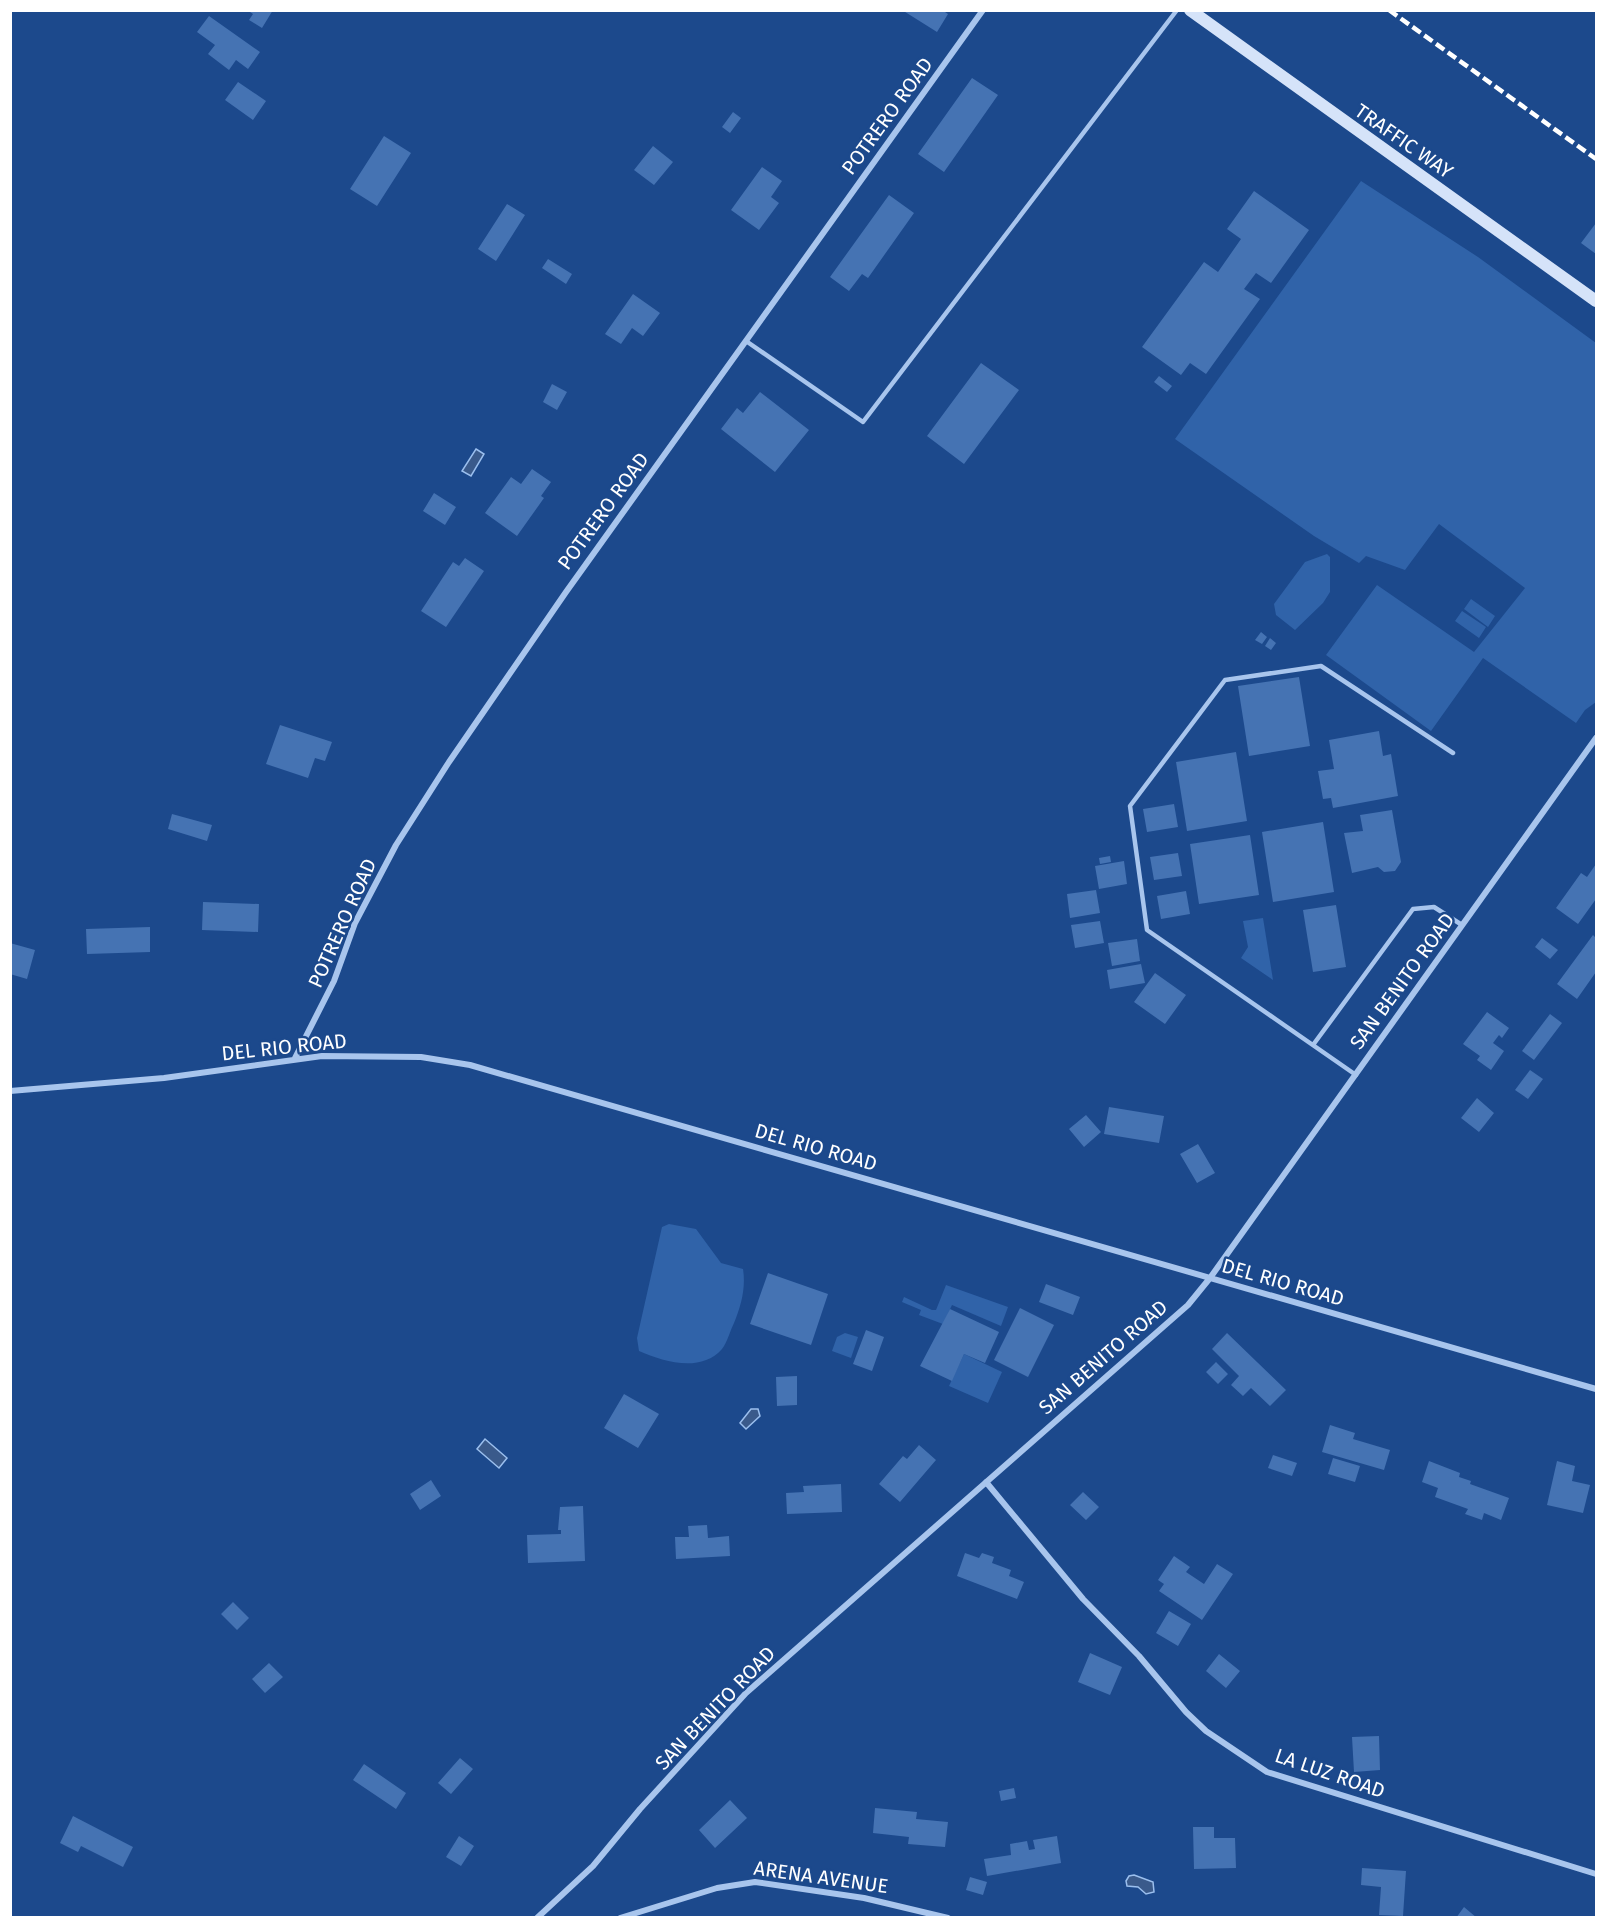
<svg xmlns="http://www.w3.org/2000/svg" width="1607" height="1928" viewBox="0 0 1607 1928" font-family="'Fira Sans',sans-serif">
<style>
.green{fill:#3063a9}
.water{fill:#3a5a8b;stroke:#9bbfee;stroke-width:1.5}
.building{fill:#4573b3}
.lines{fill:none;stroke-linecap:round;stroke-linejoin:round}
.lane{stroke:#a8c5ed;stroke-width:4.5}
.street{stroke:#a8c5ed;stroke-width:6}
.secondary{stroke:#d5e3f9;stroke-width:12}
.rail{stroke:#fff;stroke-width:4.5;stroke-dasharray:10 4.5;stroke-linecap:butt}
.labels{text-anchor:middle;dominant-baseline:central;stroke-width:5;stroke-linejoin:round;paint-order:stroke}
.street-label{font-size:20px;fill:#fff;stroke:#1c498c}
</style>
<rect width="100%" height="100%" fill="#1c498c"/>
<path class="green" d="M1361,181L1478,257L1596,343V702L1585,710L1576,723L1483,658L1431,731L1326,655L1377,585L1474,652L1525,588L1439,524L1405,570L1366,556L1359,563L1314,536L1175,439Z
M1327,554L1330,557V592L1323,603L1295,630L1276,615L1274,604L1305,562Z
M1471,599L1495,616L1488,627L1464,609Z
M1462,611L1486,627L1479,638L1455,621Z
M1263,918L1273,980L1241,958L1248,947L1243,921Z
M669,1224L696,1229L721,1263L743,1269C746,1288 741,1306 734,1323C730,1331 727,1343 722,1349C701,1373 664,1362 639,1351L637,1338L662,1227Z
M946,1285L1008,1307L1001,1326L952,1305L943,1324L919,1315L921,1310L902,1302L904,1297L932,1310H936Z
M845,1333L858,1337L851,1358L832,1351L837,1337Z
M964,1354L1002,1372L988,1403L949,1386Z"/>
<path class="water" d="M476,449L484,454L471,476L462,471Z
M751,1409H758L760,1416L746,1429L740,1423Z
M485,1439L507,1458L499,1468L477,1449Z
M1134,1875L1153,1882L1154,1892L1146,1894L1138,1887L1127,1886L1126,1881L1129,1876Z"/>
<path class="building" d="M247,10H273L262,28L249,20L253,14Z
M902,10H942L948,14L937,32Z
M209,16L260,52L248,69L236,60L229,70L208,54L215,45L197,32Z
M972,78L998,95L944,172L918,154Z
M238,82L266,101L253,120L225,100Z
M733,112L741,118L730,133L722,127Z
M384,136L411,153L377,206L350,189Z
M653,146L673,162L654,185L634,170Z
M762,167L782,181L771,197L779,203L759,230L731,210Z
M1254,191L1309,230L1271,283L1256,273L1244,289L1260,299L1206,374L1190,363L1181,375L1142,347L1204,262L1218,272L1241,239L1227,229Z
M889,195L914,213L868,278L862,274L849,291L830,277Z
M507,204L525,215L496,261L478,249Z
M1596,223V254L1581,243Z
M548,259L572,274L566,284L542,268Z
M633,294L660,313L643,336L632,328L621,344L605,334Z
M981,363L1019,390L964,464L927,436Z
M1159,376L1172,386L1167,392L1154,382Z
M552,384L567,392L557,410L543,402Z
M760,392L809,430L775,472L721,429L737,408L743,413Z
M532,469L551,482L541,496L544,498L517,536L485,513L511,477L521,484Z
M434,493L456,507L445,525L423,511Z
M465,558L484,571L446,627L421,611L453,562L459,566Z
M1261,632L1267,637L1262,644L1255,640Z
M1270,638L1276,643L1271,650L1265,646Z
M1299,677L1310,746L1249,756L1238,686Z
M280,725L332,742L325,761L315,758L308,778L266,764Z
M1379,731L1383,756L1391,754L1398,796L1333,808L1331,798L1323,799L1318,771L1334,769L1329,740Z
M1236,752L1247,821L1187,831L1176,762Z
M1174,804L1178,827L1147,832L1143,809Z
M1392,810L1401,862L1395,871L1384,872L1378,867L1352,873L1344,833L1363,831L1360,815Z
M172,814L212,825L207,841L168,829Z
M1323,822L1334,892L1273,902L1262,832Z
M1250,835L1259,895L1199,904L1190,844Z
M1178,853L1182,876L1154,880L1150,857Z
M1110,856L1111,862L1100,864L1099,858Z
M1124,861L1127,884L1099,889L1095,866Z
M1596,864V899L1578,924L1556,908L1581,873L1587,877Z
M1096,890L1100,913L1070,918L1067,894Z
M1186,891L1190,914L1161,919L1157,896Z
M203,902L259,904L258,932L202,930Z
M1336,905L1346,967L1313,972L1303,910Z
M1100,921L1104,943L1075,948L1071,925Z
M150,927V952L87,954L86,929Z
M1593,935L1596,938V972L1577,999L1557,984Z
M1542,938L1558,950L1550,959L1535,947Z
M1137,939L1140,961L1112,966L1108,943Z
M10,943L35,950L27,979L10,974Z
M1141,964L1145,983L1110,989L1107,970Z
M1155,973L1186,995L1165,1024L1134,1002Z
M1487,1012L1509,1028L1502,1038L1499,1035L1493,1043L1504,1051L1491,1070L1477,1060L1480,1056L1463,1044Z
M1550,1014L1562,1023L1534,1060L1522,1051Z
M1530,1070L1543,1079L1528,1099L1515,1090Z
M1477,1098L1494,1113L1479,1132L1461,1118Z
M1109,1107L1164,1116L1159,1143L1104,1134Z
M1086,1115L1101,1132L1084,1147L1069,1129Z
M1198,1144L1215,1173L1197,1183L1180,1154Z
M768,1273L828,1294L811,1345L750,1324Z
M1046,1284L1080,1297L1073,1315L1039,1302Z
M1020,1308L1054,1325L1028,1377L994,1360Z
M950,1309L999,1332L985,1363L964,1354L952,1381L920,1366Z
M866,1330L884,1337L872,1371L853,1364Z
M1227,1333L1286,1390L1270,1406L1251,1388L1243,1396L1231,1385L1239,1376L1212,1349Z
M1216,1362L1228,1374L1218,1384L1206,1372Z
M797,1376V1405L777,1406L776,1377Z
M624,1394L659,1414L638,1448L604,1428Z
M1330,1425L1355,1433L1353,1439L1390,1450L1384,1470L1322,1452Z
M919,1445L936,1460L900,1502L879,1484L903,1456L907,1459Z
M1273,1455L1297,1463L1292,1476L1268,1468Z
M1333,1458L1360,1466L1355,1482L1328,1474Z
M1429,1461L1460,1473L1459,1477L1471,1481L1470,1484L1509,1498L1501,1520L1484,1513L1482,1520L1465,1514L1468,1509L1435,1497L1438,1488L1422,1482Z
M1557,1461L1575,1466L1572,1481L1590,1485L1583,1513L1547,1505Z
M431,1480L441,1496L420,1510L410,1494Z
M841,1484L842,1512L787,1514L786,1493L804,1492L803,1486Z
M1083,1492L1099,1507L1086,1520L1070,1505Z
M583,1506L585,1561L528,1563L527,1535L561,1534V1530H558L560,1507Z
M707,1525L708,1538L729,1536L730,1556L676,1559L675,1537H689L688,1526Z
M965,1553L979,1558L982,1553L994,1557L992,1563L1011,1570L1009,1576L1024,1582L1017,1599L957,1576Z
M1174,1556L1190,1567L1186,1572L1204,1584L1217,1564L1233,1574L1202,1620L1159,1591L1164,1584L1158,1580Z
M233,1602L249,1618L237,1630L221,1614Z
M1169,1611L1191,1624L1178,1646L1156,1633Z
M1090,1653L1122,1667L1110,1695L1078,1682Z
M1219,1654L1240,1671L1226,1688L1206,1671Z
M269,1663L283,1677L265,1693L252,1679Z
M1379,1736L1380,1770L1354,1772L1352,1737Z
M460,1758L473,1769L451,1794L438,1783Z
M364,1764L406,1793L396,1809L353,1780Z
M1014,1788L1016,1798L1001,1801L999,1791Z
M730,1800L747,1818L715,1848L699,1830Z
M875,1808L917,1812L916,1819L948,1822L945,1847L908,1844L909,1837L873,1833Z
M73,1816L133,1847L123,1867L81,1846L78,1852L60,1843Z
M1193,1827H1214V1838H1235L1236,1868L1194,1869Z
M459,1836L474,1846L461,1866L446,1857Z
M1057,1836L1061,1863L987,1876L984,1859L1011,1855L1010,1844L1027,1841L1029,1850L1035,1849L1033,1840Z
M1362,1868L1406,1871L1403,1916L1379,1915L1381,1887L1361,1885Z
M970,1877L987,1882L983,1895L966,1890Z
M1464,1907L1477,1918H1456Z"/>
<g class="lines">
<path class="lane" d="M746,341L863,422L1177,10
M1313,1045L1413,909L1434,907L1462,925
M1356,1075L1147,930L1130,806L1225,680L1321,666L1453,753"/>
<path class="street" d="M295,1058L334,981L355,923L396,845L449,762L566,592L983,10
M10,1091L164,1078L322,1056L421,1057L470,1065L1596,1389
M986,1482L1083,1599L1139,1656L1186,1712L1206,1731L1267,1772L1596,1874
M537,1918L593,1866L640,1809L746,1693L1188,1305L1210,1278L1596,738
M620,1918L717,1888L755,1882L864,1898L948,1918"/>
<path class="secondary" d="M1190,10L1596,301"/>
<path class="rail" d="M1389,10L1596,159"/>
</g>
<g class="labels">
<g class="street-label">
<text transform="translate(887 116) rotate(-54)">POTRERO ROAD</text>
<text transform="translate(1404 141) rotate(35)">TRAFFIC WAY</text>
<text transform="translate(603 511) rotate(-54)">POTRERO ROAD</text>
<text transform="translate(342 923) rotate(-66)">POTRERO ROAD</text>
<text transform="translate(1402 981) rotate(-54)">SAN BENITO ROAD</text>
<text transform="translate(284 1047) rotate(-6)">DEL RIO ROAD</text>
<text transform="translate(816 1147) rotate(16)">DEL RIO ROAD</text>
<text transform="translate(1283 1282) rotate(16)">DEL RIO ROAD</text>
<text transform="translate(1103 1357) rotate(-41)">SAN BENITO ROAD</text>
<text transform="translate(715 1708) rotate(-46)">SAN BENITO ROAD</text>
<text transform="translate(1330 1773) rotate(19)">LA LUZ ROAD</text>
<text transform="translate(821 1877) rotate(8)">ARENA AVENUE</text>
</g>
</g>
<rect width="1607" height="1928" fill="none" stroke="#ffffff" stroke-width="24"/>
</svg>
